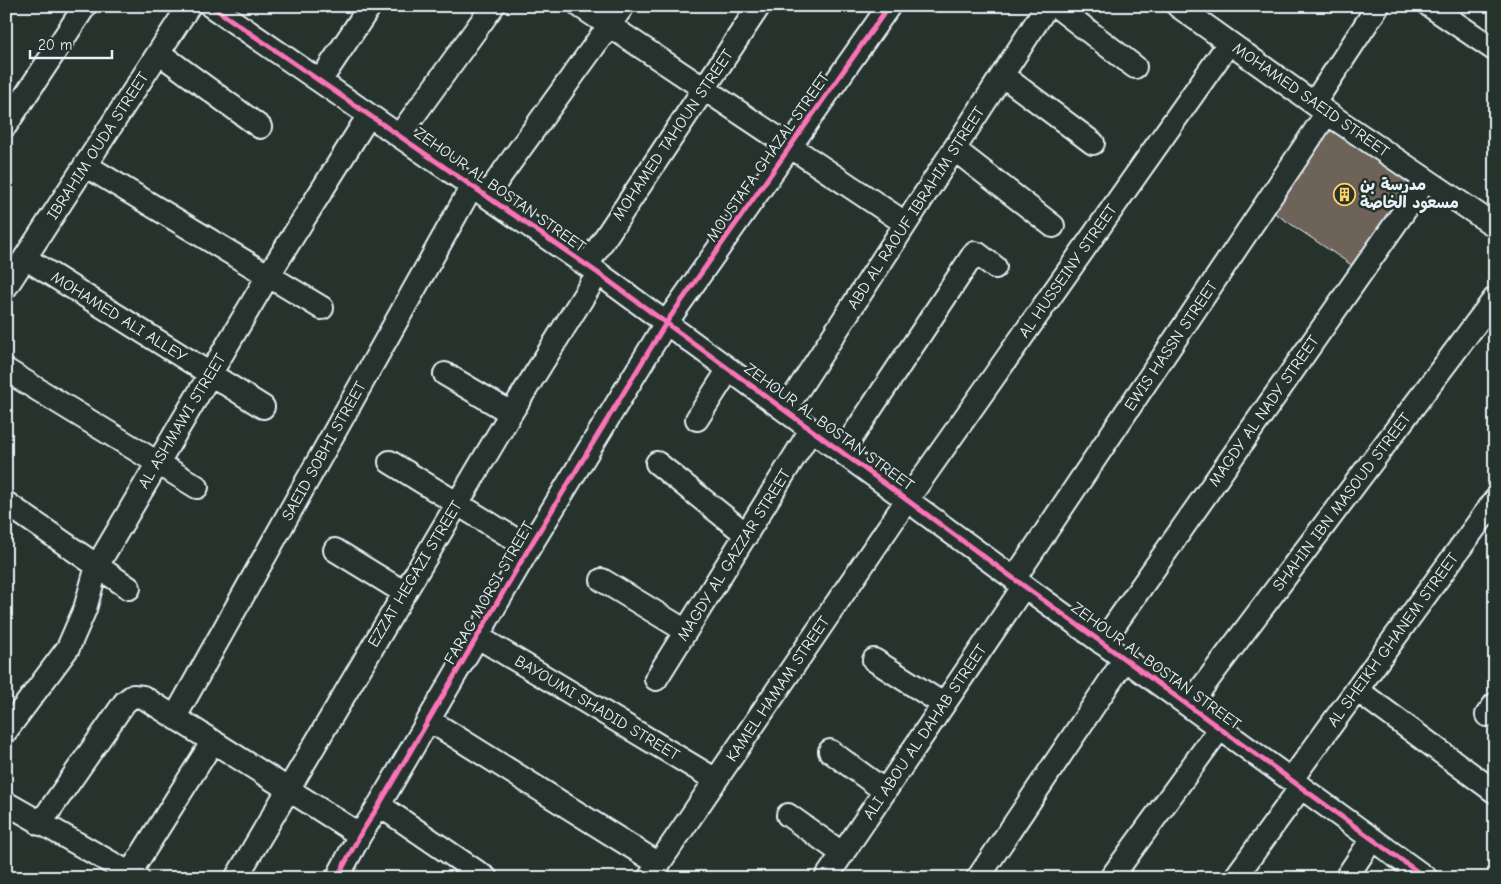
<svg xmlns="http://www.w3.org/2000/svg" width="1501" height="884" viewBox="0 0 1501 884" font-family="'Comic Neue','Playpen Sans Arabic',sans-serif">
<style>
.building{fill:#6e6358;stroke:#e8f1f8}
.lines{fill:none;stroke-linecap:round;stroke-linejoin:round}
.street-casing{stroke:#e8f1f8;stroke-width:26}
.street{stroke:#26332d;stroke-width:22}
.cycleway-casing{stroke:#26332d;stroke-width:8}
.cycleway{stroke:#fb73b8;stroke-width:5}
.labels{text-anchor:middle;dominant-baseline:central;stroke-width:5;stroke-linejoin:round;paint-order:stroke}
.street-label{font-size:16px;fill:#e8f1f8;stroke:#26332d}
.poi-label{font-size:16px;font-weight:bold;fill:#e8f1f8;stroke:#26332d;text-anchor:start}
</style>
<rect width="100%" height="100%" fill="#26332d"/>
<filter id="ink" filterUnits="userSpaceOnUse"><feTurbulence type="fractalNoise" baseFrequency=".02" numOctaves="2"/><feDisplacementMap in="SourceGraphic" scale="10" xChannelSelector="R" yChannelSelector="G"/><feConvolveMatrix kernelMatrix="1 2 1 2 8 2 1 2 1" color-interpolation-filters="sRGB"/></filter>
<g filter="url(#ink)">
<path class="building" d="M1329,116L1421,180L1359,270L1267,208Z"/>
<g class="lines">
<defs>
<path id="street" d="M211,6L598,273L1024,586L1426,878
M580,6L905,223
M1056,6L1135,67
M1178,6L1327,113L1495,226
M1430,6L1495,50
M159,53L260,127
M1002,75L1093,143
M320,81L370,6
M1314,103L1378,6
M6,125L85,6
M399,136L493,6
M954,149L1053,226
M85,165L322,308
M486,196L623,6
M25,258L263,407
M587,265L759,6
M6,287L189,6
M6,370L197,487
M445,374L511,413
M785,410L1047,6
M697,419L729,369
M842,452L973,255L975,253L978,254L995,267
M390,462L529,548
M657,463L747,535
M6,503L129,588
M335,550L405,593
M1014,579L1327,113
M602,580L686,631
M478,637L716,780
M1102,643L1426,180
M874,660L943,704
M656,679L811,430
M1357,690L1495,792
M1189,705L1495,298
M1487,715L1495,704
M175,717L472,186
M429,720L659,864
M6,731L68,648L85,609L97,566L268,276L369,115
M830,751L885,791
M1291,780L1495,500
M6,803L138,878
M379,805L486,878
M788,815L843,854
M40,824L125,702L133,696L143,697L360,835
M130,873L213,741
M236,878L511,413L598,273
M337,878L360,835L379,805L529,548L666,323L889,6
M649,878L907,500L1229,43
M826,878L1024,586
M978,878L1125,659
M1111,878L1220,728
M1235,878L1301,787
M1346,878L1372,839"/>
</defs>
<use href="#street" class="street-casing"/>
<use href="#street" class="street"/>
<defs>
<path id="cycleway" d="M211,6L598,273L1024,586L1426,878
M337,878L360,835L379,805L529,548L666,323L889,6"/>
</defs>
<use href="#cycleway" class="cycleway-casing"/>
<use href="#cycleway" class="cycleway"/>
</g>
</g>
<defs>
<symbol id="building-ring" viewBox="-11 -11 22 22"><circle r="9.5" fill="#26332d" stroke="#ffd166" stroke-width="1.5"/><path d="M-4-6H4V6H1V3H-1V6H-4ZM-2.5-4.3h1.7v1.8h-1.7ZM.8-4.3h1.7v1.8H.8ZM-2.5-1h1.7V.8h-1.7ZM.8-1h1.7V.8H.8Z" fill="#ffd166"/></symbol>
</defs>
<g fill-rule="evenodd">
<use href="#building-ring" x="1332" y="182" width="25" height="25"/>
</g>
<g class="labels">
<g class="street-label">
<text transform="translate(1311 100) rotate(35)">MOHAMED SAEID STREET</text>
<text transform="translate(673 135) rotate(-56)">MOHAMED TAHOUN STREET</text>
<text transform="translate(98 146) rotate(-57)">IBRAHIM OUDA STREET</text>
<text transform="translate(768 157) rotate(-55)">MOUSTAFA GHAZAL STREET</text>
<text transform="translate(500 190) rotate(35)">ZEHOUR AL BOSTAN STREET</text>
<text transform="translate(916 208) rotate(-57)">ABD AL RAOUF IBRAHIM STREET</text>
<text transform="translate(1068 271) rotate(-55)">AL HUSSEINY STREET</text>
<text transform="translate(119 317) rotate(32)">MOHAMED ALI ALLEY</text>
<text transform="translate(1171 346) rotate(-56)">EWIS HASSN STREET</text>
<text transform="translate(1264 411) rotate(-55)">MAGDY AL NADY STREET</text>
<text transform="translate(182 421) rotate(-59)">AL ASHMAWI STREET</text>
<text transform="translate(829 427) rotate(36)">ZEHOUR AL BOSTAN STREET</text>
<text transform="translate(324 451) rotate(-61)">SAEID SOBHI STREET</text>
<text transform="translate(1342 502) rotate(-53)">SHAHIN IBN MASOUD STREET</text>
<text transform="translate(734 555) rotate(-58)">MAGDY AL GAZZAR STREET</text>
<text transform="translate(415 574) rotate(-59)">EZZAT HEGAZI STREET</text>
<text transform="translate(489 593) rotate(-60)">FARAG MORSI STREET</text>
<text transform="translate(1393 640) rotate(-54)">AL SHEIKH GHANEM STREET</text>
<text transform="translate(1156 666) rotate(36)">ZEHOUR AL BOSTAN STREET</text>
<text transform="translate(778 689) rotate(-56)">KAMEL HAMAM STREET</text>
<text transform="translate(597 708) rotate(31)">BAYOUMI SHADID STREET</text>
<text transform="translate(925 732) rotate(-56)">ALI ABOU AL DAHAB STREET</text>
</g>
<g class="poi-label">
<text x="1360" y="185">مدرسة بن<tspan x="1360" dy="18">مسعود الخاصة</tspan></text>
</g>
</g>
<rect width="1501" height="884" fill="none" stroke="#26332d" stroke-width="25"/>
<rect x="12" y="12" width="1476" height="859" fill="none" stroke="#e8f1f8" stroke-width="2" filter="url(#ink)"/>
<path d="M30 50v8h82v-8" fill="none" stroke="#e8f1f8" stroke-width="2.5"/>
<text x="38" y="50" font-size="15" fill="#e8f1f8" stroke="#26332d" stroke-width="4" paint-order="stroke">20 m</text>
</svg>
